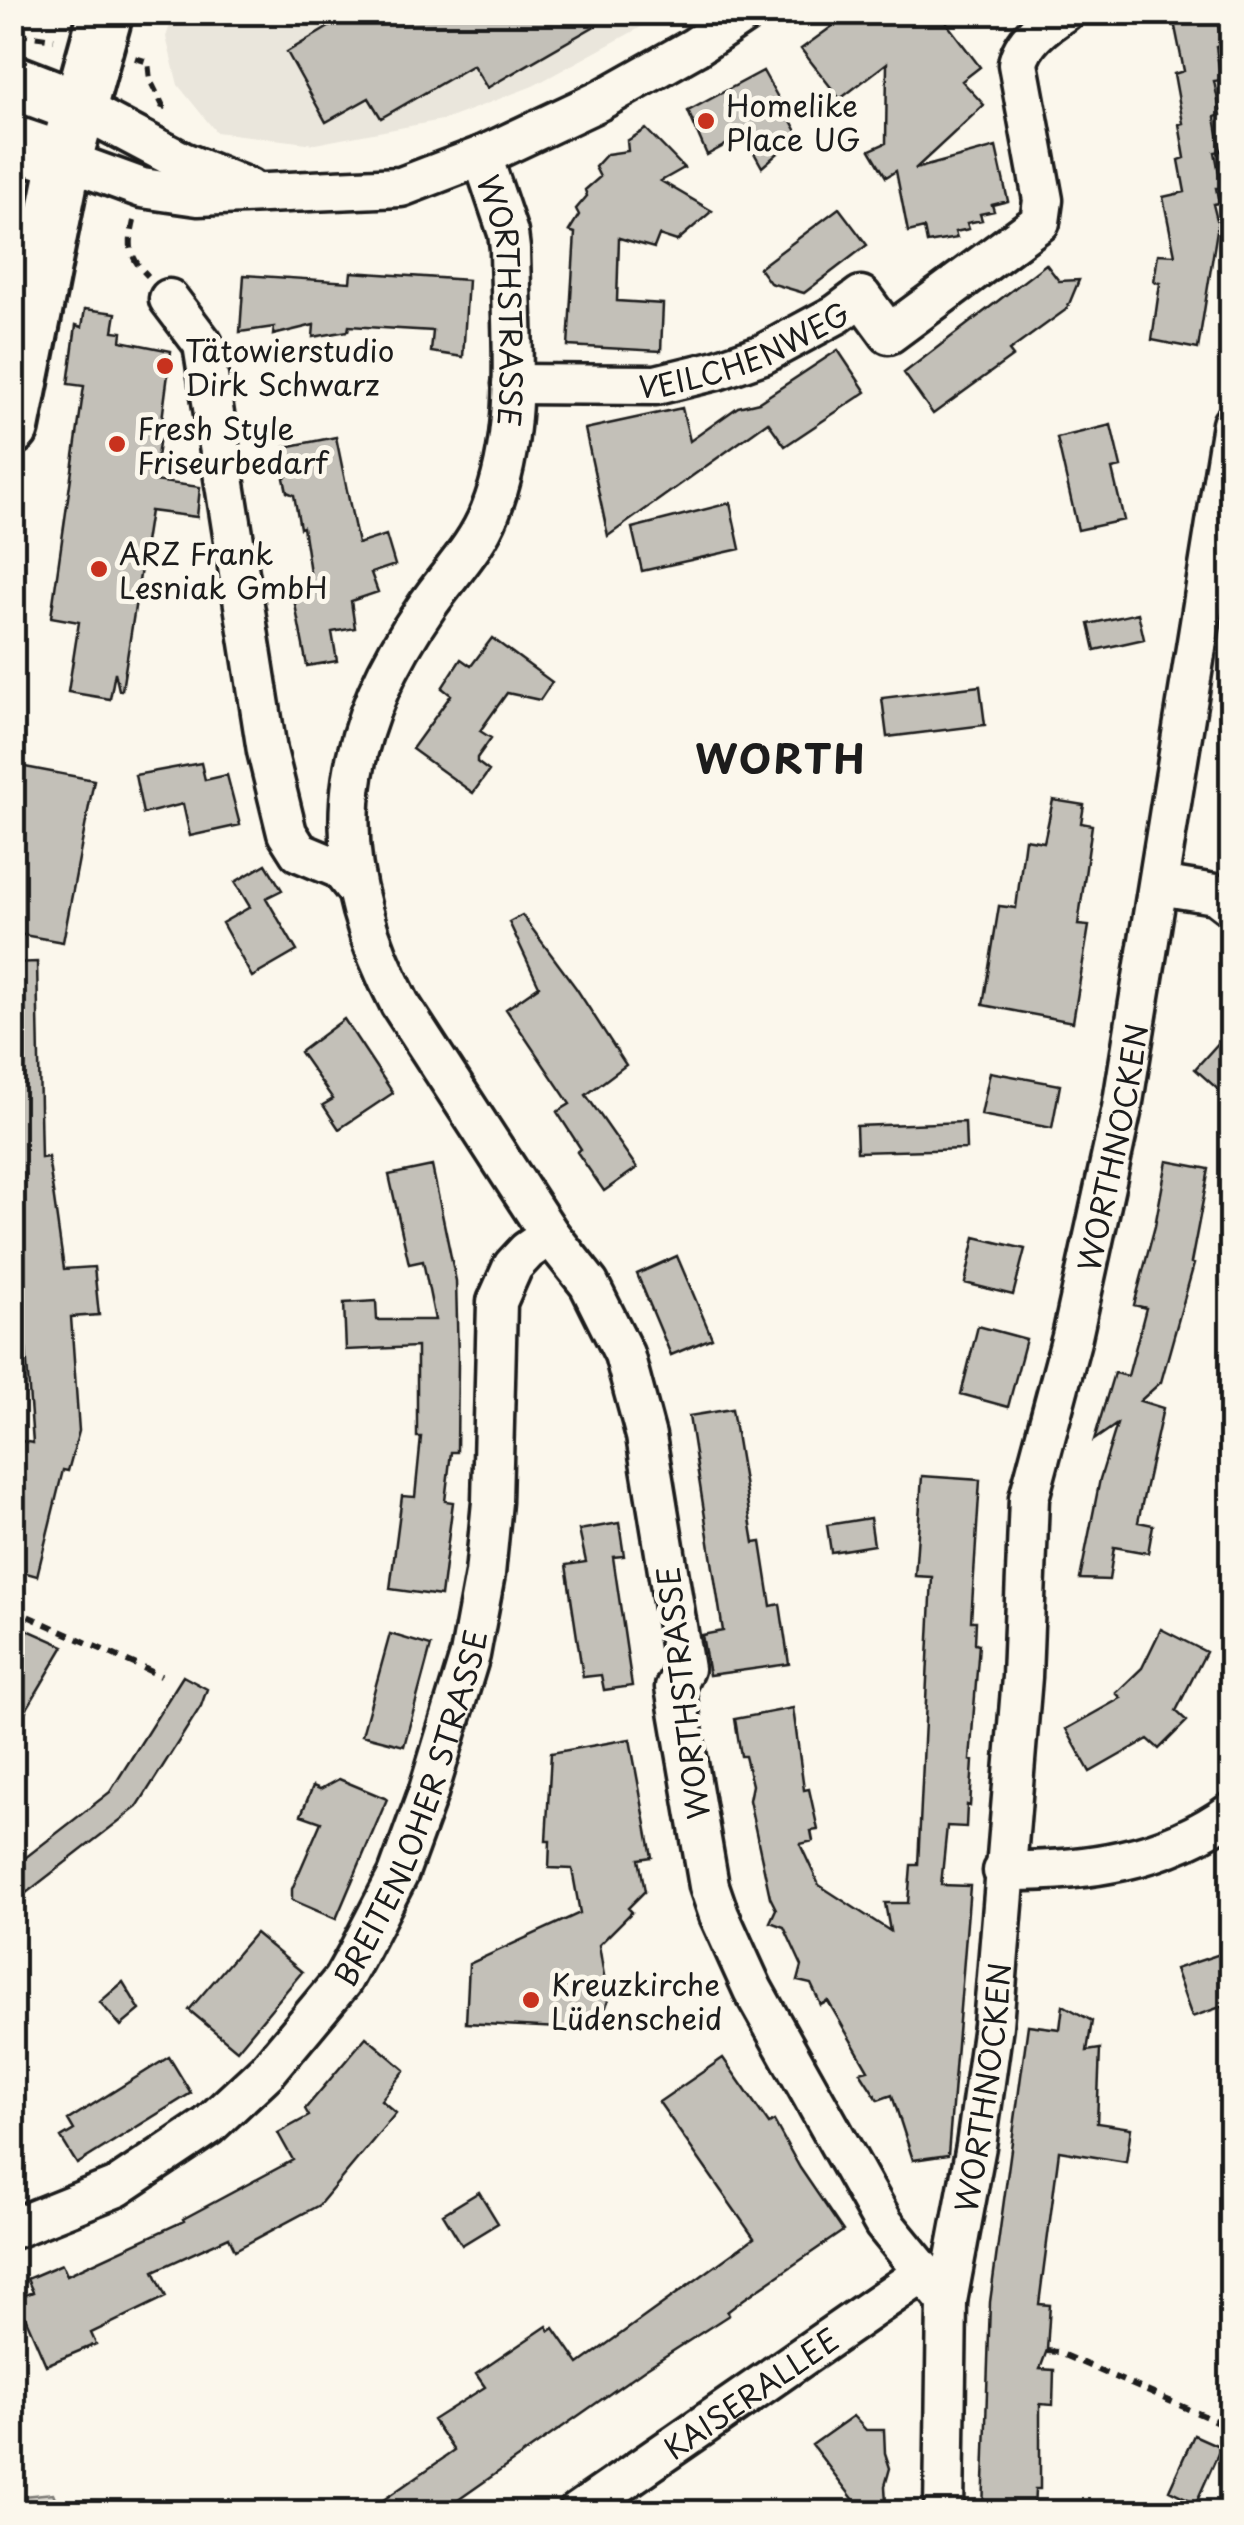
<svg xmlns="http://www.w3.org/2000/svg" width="1244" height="2525" viewBox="0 0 1244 2525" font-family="'Playpen Sans',sans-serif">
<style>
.built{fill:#eae6dc}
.green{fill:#dad7ce;stroke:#7b7a75;stroke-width:2.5}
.building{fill:#c3c0b8;stroke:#1c1c1c;stroke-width:2.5}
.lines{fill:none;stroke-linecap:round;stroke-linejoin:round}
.street-casing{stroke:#1c1c1c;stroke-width:45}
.secondary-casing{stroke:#1c1c1c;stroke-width:60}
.path{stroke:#1c1c1c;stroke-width:6;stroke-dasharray:10 8;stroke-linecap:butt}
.street{stroke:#fbf7ec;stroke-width:38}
.secondary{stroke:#fbf7ec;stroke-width:52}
.poi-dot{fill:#c8321e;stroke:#fbf7ec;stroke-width:4}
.labels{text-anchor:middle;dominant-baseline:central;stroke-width:10;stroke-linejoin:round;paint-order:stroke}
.poi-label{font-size:30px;fill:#1c1c1c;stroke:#fbf7ec;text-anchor:start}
.street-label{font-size:30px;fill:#1c1c1c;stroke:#fbf7ec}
.district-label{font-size:40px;font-weight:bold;letter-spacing:2.5px;fill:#1c1c1c;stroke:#fbf7ec}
</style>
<rect width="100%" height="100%" fill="#fbf7ec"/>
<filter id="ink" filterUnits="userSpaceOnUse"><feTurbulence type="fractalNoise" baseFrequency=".01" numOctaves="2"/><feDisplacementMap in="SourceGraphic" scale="20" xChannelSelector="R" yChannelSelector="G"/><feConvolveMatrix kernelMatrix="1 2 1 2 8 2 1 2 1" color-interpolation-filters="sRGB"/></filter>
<g filter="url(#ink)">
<path class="built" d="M174,13H667L533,86L447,119L315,144L216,132L178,85L166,37Z"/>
<path class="green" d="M53,2493L61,2512H13V2497Z"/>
<path class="building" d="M354,12H619L487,88L473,65L381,118L369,98L326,122L287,52Z
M852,12H938L980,67L962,81L984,105L915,169L996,147L1008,201L992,205L994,211L980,214L982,220L967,223L969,229L955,232L957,238L927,243L924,228L908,232L896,171L886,177L870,150L886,143L887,63L840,99L801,49Z
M1172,12H1216L1222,45L1216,47L1221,80L1214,81L1221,115L1215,117L1221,151L1215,152L1222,188H1216L1219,203L1213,204L1218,224L1198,349L1152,340L1160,283L1154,282L1158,254L1175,255L1163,197L1185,192L1179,160L1185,158L1179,124L1183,123L1174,74L1184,71Z
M763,71L799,135L762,167L744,135L707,155L688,111Z
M646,129L684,168L661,181L712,211L677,241L659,235L654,248L619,238L617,301L663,304L661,351L568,346L575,233L569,231L579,215L576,209L587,196L585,190L600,177L595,167L607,154L628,151L627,141Z
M839,208L867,245L804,293L770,283L759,268Z
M1046,264L1059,281L1079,280L1067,309L1009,351L1013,356L933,414L904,373Z
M351,272L468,280L463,357L431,352L433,331L349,326L348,331L313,337L314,325L273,335L274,327L240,332L244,275L350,282Z
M85,309L116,313L113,331L122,332L121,341L171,351L154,481L200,487L197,517L150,511L122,690H119L115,672L110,699L68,692L79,622L51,617L84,386L68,384L76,325L82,327Z
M838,350L866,392L785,446L768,422L608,536L585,429L682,408L690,441L738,407L759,402Z
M1111,425L1121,467L1112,469L1124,520L1078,530L1057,438Z
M336,437L358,544L386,535L395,565L371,573L378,592L351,601L355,628L332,632L337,661L307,666L294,599L299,598L296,588L312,585L303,527L300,528L294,495L287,492L284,478L290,473L285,447Z
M730,503L740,549L642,571L632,528Z
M1138,613L1144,639L1095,650L1089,624Z
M492,638L552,682L540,700L507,693L480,731L491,738L477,758V762L489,771L473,793L412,749L451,695L442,688L461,659L471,666Z
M980,686L985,725L887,737L882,698Z
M201,763L205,780L227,775L240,825L190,836L183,804L143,814L135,775Z
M25,767L94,780L63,942L12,933V831Z
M1053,800L1084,805L1081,823L1092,825L1078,925L1089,926L1073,1022L983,1005L999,906L1016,908L1025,839L1044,842Z
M266,864L282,890L266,898L297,951L252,977L222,923L250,907L235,882Z
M522,915L576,988L626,1065L586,1095L637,1168L604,1191L577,1152L581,1149L557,1112L570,1104L506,1009L539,986L509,922Z
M37,962L41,1158L48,1157L64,1269L94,1267L99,1315L71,1317L79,1431L68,1471L63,1470L37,1576L12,1569V1478L21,1441L33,1443L19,1256L12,1257V963Z
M344,1019L393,1093L339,1129L323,1105L333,1099L300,1052Z
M1232,1028V1102L1195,1069Z
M990,1072L1060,1085L1052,1128L981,1115Z
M965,1122L966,1149L857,1152L856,1126Z
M1167,1161L1209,1169L1191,1263L1194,1264L1161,1382L1140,1401L1163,1408L1138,1522L1153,1525L1148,1553L1114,1547L1109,1580L1080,1579L1100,1479L1117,1424L1094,1440L1114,1373L1128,1376L1146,1308L1134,1305L1155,1226Z
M432,1166L456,1281L458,1360L457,1452H451L445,1501L453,1502L441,1596L390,1589L402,1496L415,1497L421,1437H417V1347L346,1350L344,1303L376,1301L377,1320H435L423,1261L409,1264L389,1175Z
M975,1237L1025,1249L1013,1295L965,1283Z
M677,1256L712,1338L671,1355L637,1274Z
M978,1326L1026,1339L1008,1407L961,1394Z
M732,1409L754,1543L761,1542L771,1606L780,1604L789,1664L709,1675L702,1635L723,1631L689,1416Z
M922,1476L980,1480L971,1621H976L975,1643L979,1644L970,1760L973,1761L970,1806L967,1805L966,1827L947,1826L941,1885L970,1886L948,2155L913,2160L892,2095L878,2100L860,2072L868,2070L828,2001L821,2005L811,1984L798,1981L802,1966L784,1927L770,1922L776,1909L770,1897L755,1828L749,1800L752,1785L745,1756H741L735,1719L793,1708L804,1790L809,1789L818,1830L811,1831L813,1841L800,1844L819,1885L890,1931L885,1903H908L911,1865H918L932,1577L915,1576Z
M870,1518L874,1545L831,1552L827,1525Z
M619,1523L624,1556L613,1557L632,1686L604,1690L601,1675L583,1677L566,1565L586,1562L579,1530Z
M12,1623L64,1646L12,1734Z
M1161,1629L1206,1652L1176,1711L1187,1721L1159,1749L1148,1739L1090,1772L1066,1729L1121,1698L1116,1693L1142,1668Z
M390,1634L431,1646L404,1746L362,1735Z
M183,1676L207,1689L201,1706L137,1807L12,1904V1868L110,1792Z
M630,1739L652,1857L639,1859L645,1891L628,1908L632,1912L599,1945L608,2001L598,2030L466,2023L469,1964L580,1913L572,1869L549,1868L550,1841H546L551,1753Z
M339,1779L387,1799L336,1919L292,1900V1889L321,1822L301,1815L313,1786L320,1789Z
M255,1933L302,1972L237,2050L189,2010Z
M1232,1950V2003L1192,2017L1175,1969Z
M123,1982L140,2010L121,2026L100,2002Z
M1063,2005L1092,2021L1087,2051L1100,2049L1097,2123L1131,2128L1126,2162L1059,2151L1039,2304L1050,2305L1047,2350L1040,2369L1054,2370L1053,2405L1040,2404V2489H1035L1034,2512H983L990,2302L1028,2025L1060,2029Z
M366,2037L405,2070L381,2100L396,2113L319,2205L235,2250L229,2237L154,2271L166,2297L91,2333L96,2344L46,2365L17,2298L33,2292L27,2279L62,2264L67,2275L184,2221L183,2219L293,2160L278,2133L309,2116L305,2109Z
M169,2057L191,2093L77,2164L61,2138L74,2130L68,2120Z
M723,2058L769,2124L774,2121L800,2168L843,2231L744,2299L727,2312L729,2315L645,2369L441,2512H366L454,2451L433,2420L485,2387L476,2374L547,2326L550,2331L554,2328L579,2364L754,2238L659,2102Z
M479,2192L498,2223L462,2245L443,2214Z
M853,2416L866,2430H884L885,2453L890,2468L885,2486L886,2503L857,2504L812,2445Z
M1194,2435L1221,2447L1196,2503L1169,2490Z"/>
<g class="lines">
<defs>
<g id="street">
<path d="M79,107L181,161L248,188"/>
<path id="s1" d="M482,156L508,233L510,249C511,335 523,431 490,512C476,548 448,575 427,606C334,740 324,859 400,1004L550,1235L589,1284L624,1354L646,1436L684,1669L675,1687L709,1886L719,1915L753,1990L884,2224L947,2301"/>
<path d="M65,160L142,188L198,196L401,187L482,156L599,101L695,47L747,12"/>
<path d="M169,299L203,344L267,751L287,833L299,852L340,869L354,887"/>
<path id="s2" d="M512,384L656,385L717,370L763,354L837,314L861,296L889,334L1040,222L1043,200L1018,64C1022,41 1045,24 1064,12"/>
<path d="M1159,885L1215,894L1232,907"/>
<path d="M1003,1871C1083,1872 1166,1861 1232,1812"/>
<path id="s3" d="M12,2229L117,2187L208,2126L267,2071L342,1981L356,1956L398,1875L428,1793L470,1655L485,1574L492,1502L497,1302L513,1266L527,1251L550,1235"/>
<path id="s4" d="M578,2512L923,2273"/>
<path id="s5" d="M944,2512L947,2301L976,2146L993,2025L1022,1677L1029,1498L1072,1337L1122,1108L1232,424"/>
</g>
<path id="secondary" d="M12,81L79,107
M12,142L65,160
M12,428L65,160L106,12"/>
</defs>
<use href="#street" class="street-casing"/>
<use href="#secondary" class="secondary-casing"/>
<path class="path" d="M18,34L54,39
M135,58L148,62L150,80L163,106L161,112
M134,221C128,247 129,257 148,276
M12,1609L161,1676
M1047,2351L1057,2352L1232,2428"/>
<use href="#street" class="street"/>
<use href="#secondary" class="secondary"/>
</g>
</g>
<g class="poi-dot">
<circle cx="706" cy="121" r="10"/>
<circle cx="165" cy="366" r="10"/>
<circle cx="117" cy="444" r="10"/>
<circle cx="99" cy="569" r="10"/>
<circle cx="531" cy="2000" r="10"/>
</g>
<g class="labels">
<g class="poi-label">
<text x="726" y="104">Homelike<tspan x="726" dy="34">Place UG</tspan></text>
<text x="185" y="349">Tätowierstudio<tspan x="185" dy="34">Dirk Schwarz</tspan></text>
<text x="137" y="427">Fresh Style<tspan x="137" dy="34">Friseurbedarf</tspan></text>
<text x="119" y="552">ARZ Frank<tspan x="119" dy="34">Lesniak GmbH</tspan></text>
<text x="551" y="1983">Kreuzkirche<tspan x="551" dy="34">Lüdenscheid</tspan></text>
</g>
<g class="street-label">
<text stroke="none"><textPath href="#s1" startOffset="148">WORTHSTRASSE</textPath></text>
<text stroke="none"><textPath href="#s2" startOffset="238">VEILCHENWEG</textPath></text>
<text stroke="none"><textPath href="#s5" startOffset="1380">WORTHNOCKEN</textPath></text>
<text transform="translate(682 1693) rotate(-97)">WORTHSTRASSE</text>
<text stroke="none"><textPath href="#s3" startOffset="608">BREITENLOHER STRASSE</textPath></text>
<text stroke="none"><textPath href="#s5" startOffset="428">WORTHNOCKEN</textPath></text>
<text stroke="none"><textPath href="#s4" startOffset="210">KAISERALLEE</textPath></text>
</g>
<g class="district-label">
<text x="781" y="757">WORTH</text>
</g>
</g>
<rect width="1244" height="2525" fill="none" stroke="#fbf7ec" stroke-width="50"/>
<rect x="25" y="25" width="1194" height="2475" fill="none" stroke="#1c1c1c" stroke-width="4" filter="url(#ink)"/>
</svg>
